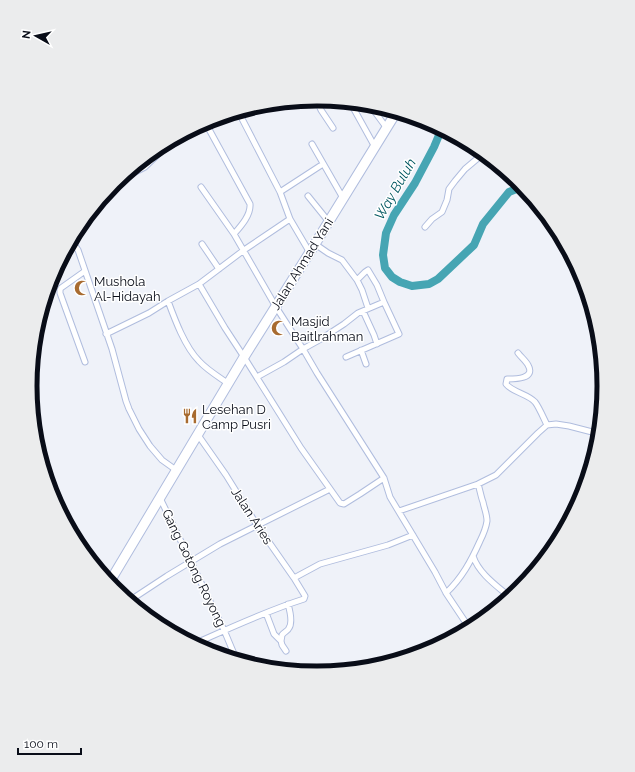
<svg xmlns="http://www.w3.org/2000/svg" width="635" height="772" viewBox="0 0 635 772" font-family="Raleway,sans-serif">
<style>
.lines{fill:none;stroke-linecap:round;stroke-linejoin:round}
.river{stroke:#46a5b3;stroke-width:8}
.street-casing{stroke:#b0bdde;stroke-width:7}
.highway-casing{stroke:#b0bdde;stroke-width:11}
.street{stroke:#fff;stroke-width:5}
.highway{stroke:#fff;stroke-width:9}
.labels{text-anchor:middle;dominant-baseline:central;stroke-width:3;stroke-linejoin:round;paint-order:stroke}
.street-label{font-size:13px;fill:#090d18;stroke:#fff}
.poi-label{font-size:13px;fill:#090d18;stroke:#fff;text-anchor:start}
.water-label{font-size:14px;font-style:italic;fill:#005761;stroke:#fff}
.rim{fill:none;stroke:#090d18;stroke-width:5}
</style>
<rect width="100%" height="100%" fill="#eff2f9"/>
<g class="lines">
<path class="river" d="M442,128L434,147L415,183L394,215L386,233L383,255L385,268L392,277L400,282L412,286L429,284L438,279L474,245L483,224L509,192L524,186"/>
<defs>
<path id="street" d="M316,99L321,110L333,128
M350,102L375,147
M369,104L386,127
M238,111L280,192L290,219L310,253
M205,122L250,204C251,215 241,226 234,234
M312,144L343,198
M115,182L145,167L175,138
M201,187L234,234L276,307L303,349L317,373L384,478L390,497L435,572L446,593L470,629
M280,192L323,164
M308,196L329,222
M425,227L432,219L442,212L447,200L449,189L455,181L465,169L484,153
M70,242L73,243L78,250L112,349L126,401L129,409L139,429L150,446L162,460L176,470
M202,244L219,269
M315,244L328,253L342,260L357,280L362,290L368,308
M85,271L61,288L60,290V293L85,362
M357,280L365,272L368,270L377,285L384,302
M199,284L225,328L244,357L301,448L340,503L344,504L360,494L384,478
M168,301C175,320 185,347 199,361C207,370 219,377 229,384
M363,311L374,335L377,344
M106,334L149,313L168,301L199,284L244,250L290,219
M361,350L366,364
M518,353C521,357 526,361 528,365C536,379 515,379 507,379L506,384C512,392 528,394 535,402C539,407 544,419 547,425
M257,377L284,362L303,349L321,339L344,324L358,313L384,302L399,334L346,357
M160,498L224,630L237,661
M399,511L478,484L496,475L538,433L547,425L556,424L569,426L600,434
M473,556C479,574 497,586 511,598
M294,578L320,564L388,545L413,535
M446,593C462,578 471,561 480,541C483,535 486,528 487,521C487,514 484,508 483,502C481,497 480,490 478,484
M129,601L167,576L220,544L330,489
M266,613L274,634L281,641L282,645L286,651
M281,641L282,635C284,632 288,631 289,628C293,622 290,611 288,604
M194,644C230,628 266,611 304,599L305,596L294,578L257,525L226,475L198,435"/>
<path id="highway" d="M109,583L244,357L315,244L397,111"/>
</defs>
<use href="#street" class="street-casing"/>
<use href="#highway" class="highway-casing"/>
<use href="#street" class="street"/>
<use href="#highway" class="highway"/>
</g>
<defs>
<symbol id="mosque-bare" viewBox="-9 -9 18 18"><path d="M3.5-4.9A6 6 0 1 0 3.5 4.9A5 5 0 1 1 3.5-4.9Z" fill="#a86b30" stroke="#fff" stroke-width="2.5" paint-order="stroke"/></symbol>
<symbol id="restaurant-bare" viewBox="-9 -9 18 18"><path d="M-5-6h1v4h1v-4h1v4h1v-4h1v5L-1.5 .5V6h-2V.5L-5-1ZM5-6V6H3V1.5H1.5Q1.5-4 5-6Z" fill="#a86b30" stroke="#fff" stroke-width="2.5" paint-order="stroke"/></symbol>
</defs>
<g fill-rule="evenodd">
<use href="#mosque-bare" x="71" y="277" width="22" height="22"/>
<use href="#mosque-bare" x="268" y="317" width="22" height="22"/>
<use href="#restaurant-bare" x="179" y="405" width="22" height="22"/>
</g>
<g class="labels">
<g class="street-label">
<text transform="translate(302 264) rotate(-58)">Jalan Ahmad Yani</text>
<text transform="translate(252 516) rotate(57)">Jalan Aries</text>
<text transform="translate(194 568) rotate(64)">Gang Gotong Royong</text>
</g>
<g class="poi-label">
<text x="94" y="281">Mushola<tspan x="94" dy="15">Al-Hidayah</tspan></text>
<text x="291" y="321">Masjid<tspan x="291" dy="15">Baitlrahman</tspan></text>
<text x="202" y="409">Lesehan D<tspan x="202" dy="15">Camp Pusri</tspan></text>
</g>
<g class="water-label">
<text transform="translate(395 189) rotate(-60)">Way Buluh</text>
</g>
</g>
<path d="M0 0H635V772H0ZM37 386a280 280 0 1 1 560 0a280 280 0 1 1-560 0Z" fill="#ebeced" fill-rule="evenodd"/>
<path class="rim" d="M37 386a280 280 0 1 1 560 0a280 280 0 1 1-560 0Z"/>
<g transform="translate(36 36) rotate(278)" stroke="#ffffff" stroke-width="3" paint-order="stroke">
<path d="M0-3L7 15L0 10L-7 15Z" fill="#090d18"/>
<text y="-6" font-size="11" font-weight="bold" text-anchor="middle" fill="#090d18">N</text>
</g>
<path d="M18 748v6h63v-6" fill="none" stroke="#090d18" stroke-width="2"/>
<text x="24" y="748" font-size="12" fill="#090d18" stroke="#ffffff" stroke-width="3" paint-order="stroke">100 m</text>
</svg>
